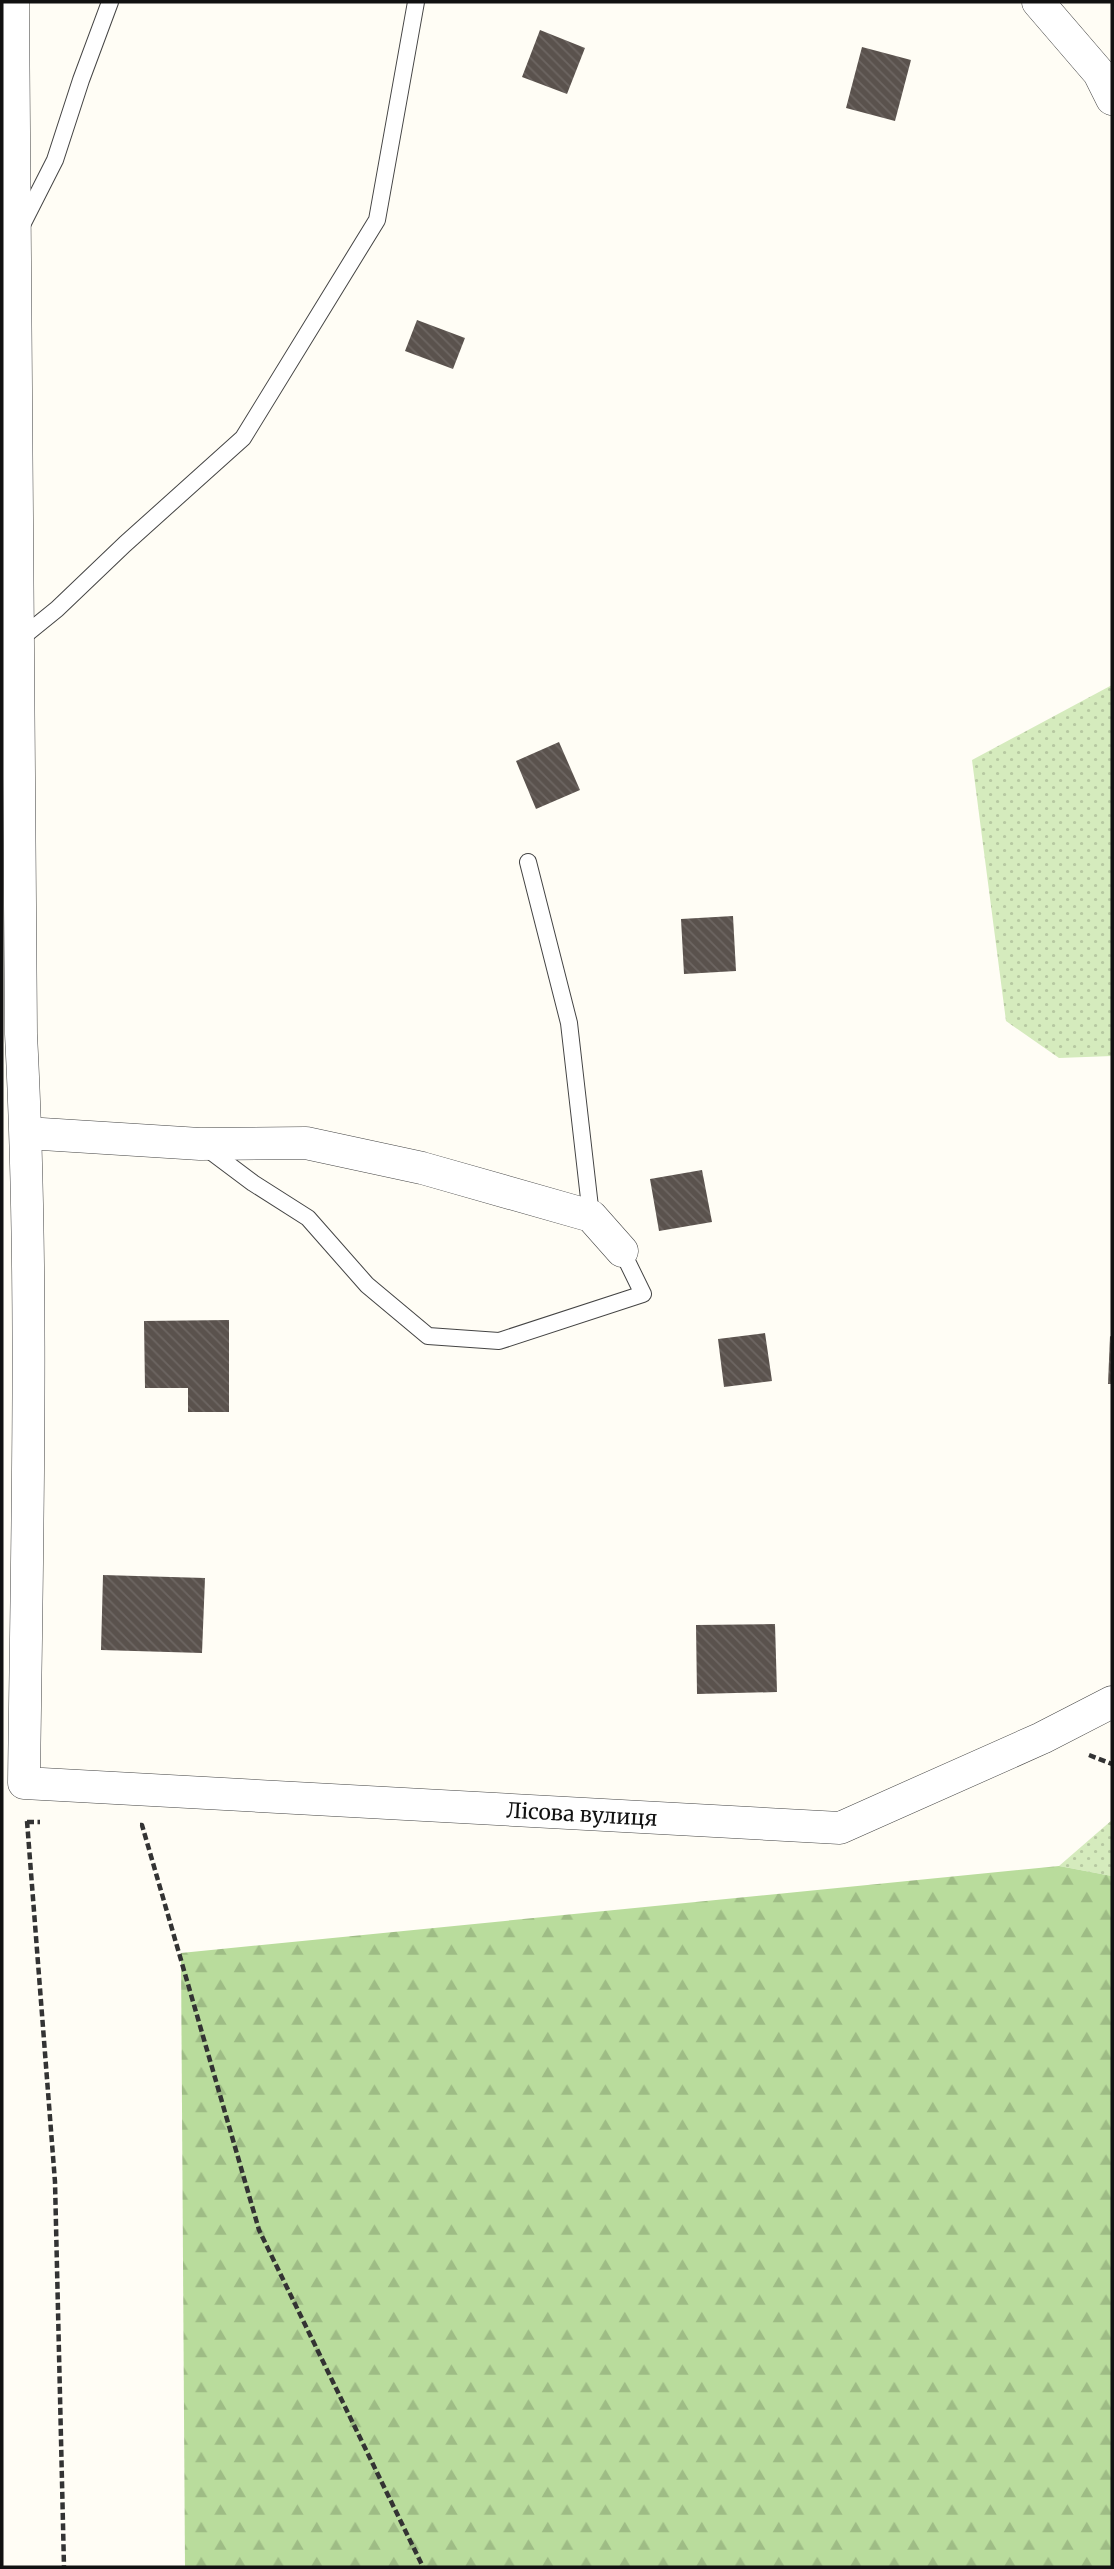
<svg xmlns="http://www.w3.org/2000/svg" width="1114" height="2569" viewBox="0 0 1114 2569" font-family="Merriweather,serif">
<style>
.grass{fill:url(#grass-dots)}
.forest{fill:url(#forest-firs)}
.building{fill:url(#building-back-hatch)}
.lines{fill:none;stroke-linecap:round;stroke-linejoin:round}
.lane-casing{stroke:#444;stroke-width:18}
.street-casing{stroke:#444;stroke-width:33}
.path{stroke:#333;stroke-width:4.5;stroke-dasharray:7 3.5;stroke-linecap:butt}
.lane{stroke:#fff;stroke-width:16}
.street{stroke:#fff;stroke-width:32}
.labels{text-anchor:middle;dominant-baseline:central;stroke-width:7;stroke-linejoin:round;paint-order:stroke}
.street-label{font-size:21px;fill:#111;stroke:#fff}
</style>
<defs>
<pattern id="grass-dots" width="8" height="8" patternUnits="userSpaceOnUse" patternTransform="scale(1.75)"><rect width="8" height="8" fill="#d5ebbd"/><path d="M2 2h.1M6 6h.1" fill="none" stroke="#b6c8a1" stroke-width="1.8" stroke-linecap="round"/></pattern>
<pattern id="forest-firs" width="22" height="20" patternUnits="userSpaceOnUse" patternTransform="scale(1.75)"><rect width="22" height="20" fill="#b9dc9c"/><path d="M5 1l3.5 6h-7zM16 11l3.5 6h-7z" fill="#9ebc85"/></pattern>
<pattern id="building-back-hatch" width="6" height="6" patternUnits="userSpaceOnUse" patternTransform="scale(1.75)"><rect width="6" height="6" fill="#5a524d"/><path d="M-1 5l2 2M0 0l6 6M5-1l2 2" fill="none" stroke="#6d6662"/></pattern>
</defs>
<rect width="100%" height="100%" fill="#fffdf5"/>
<path class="grass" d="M1112,685V1056L1059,1058L1006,1021L972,760Z
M1112,1820V1876L1059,1866Z"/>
<path class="forest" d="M1059,1866L1112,1876V2567H185L181,1953Z"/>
<path class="building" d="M540,30L585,48L567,94L522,77Z
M862,47L911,60L895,121L846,108Z
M417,320L465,338L453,369L405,351Z
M559,742L580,790L536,809L516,761Z
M733,916L736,971L684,974L681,919Z
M702,1170L712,1222L659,1231L650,1179Z
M229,1320V1412H188V1388H145L144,1321Z
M765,1333L772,1381L724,1387L718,1339Z
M1110,1336L1112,1337V1384H1108Z
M103,1575L205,1578L202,1653L101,1650Z
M775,1624L777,1692L697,1694L696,1625Z"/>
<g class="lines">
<defs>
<path id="lane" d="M21,227L55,160L81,80L110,2
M20,639L57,609L125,544L243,438L377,220L416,2
M528,862L569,1023L591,1216
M205,1147L253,1183L308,1218L367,1285L428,1336L499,1341L643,1294L622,1251"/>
<g id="street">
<path id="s1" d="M13,2L21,1034C34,1284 27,1533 24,1783L840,1828L1042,1738L1112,1702"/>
<path d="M1038,2L1099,73L1112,99"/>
<path d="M26,1133L200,1144L306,1143L422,1168L591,1216L622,1251"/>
</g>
</defs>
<use href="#lane" class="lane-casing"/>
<use href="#street" class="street-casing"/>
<path class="path" d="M1089,1755L1112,1764
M27,1821L55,2182L64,2567
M27,1822H40
M140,1825H142L259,2230L423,2567"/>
<use href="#lane" class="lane"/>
<use href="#street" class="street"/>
</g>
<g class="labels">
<g class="street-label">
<text stroke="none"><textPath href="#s1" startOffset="2340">Лісова вулиця</textPath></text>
</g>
</g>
<rect width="1114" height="2569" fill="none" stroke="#111111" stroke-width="7"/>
</svg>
